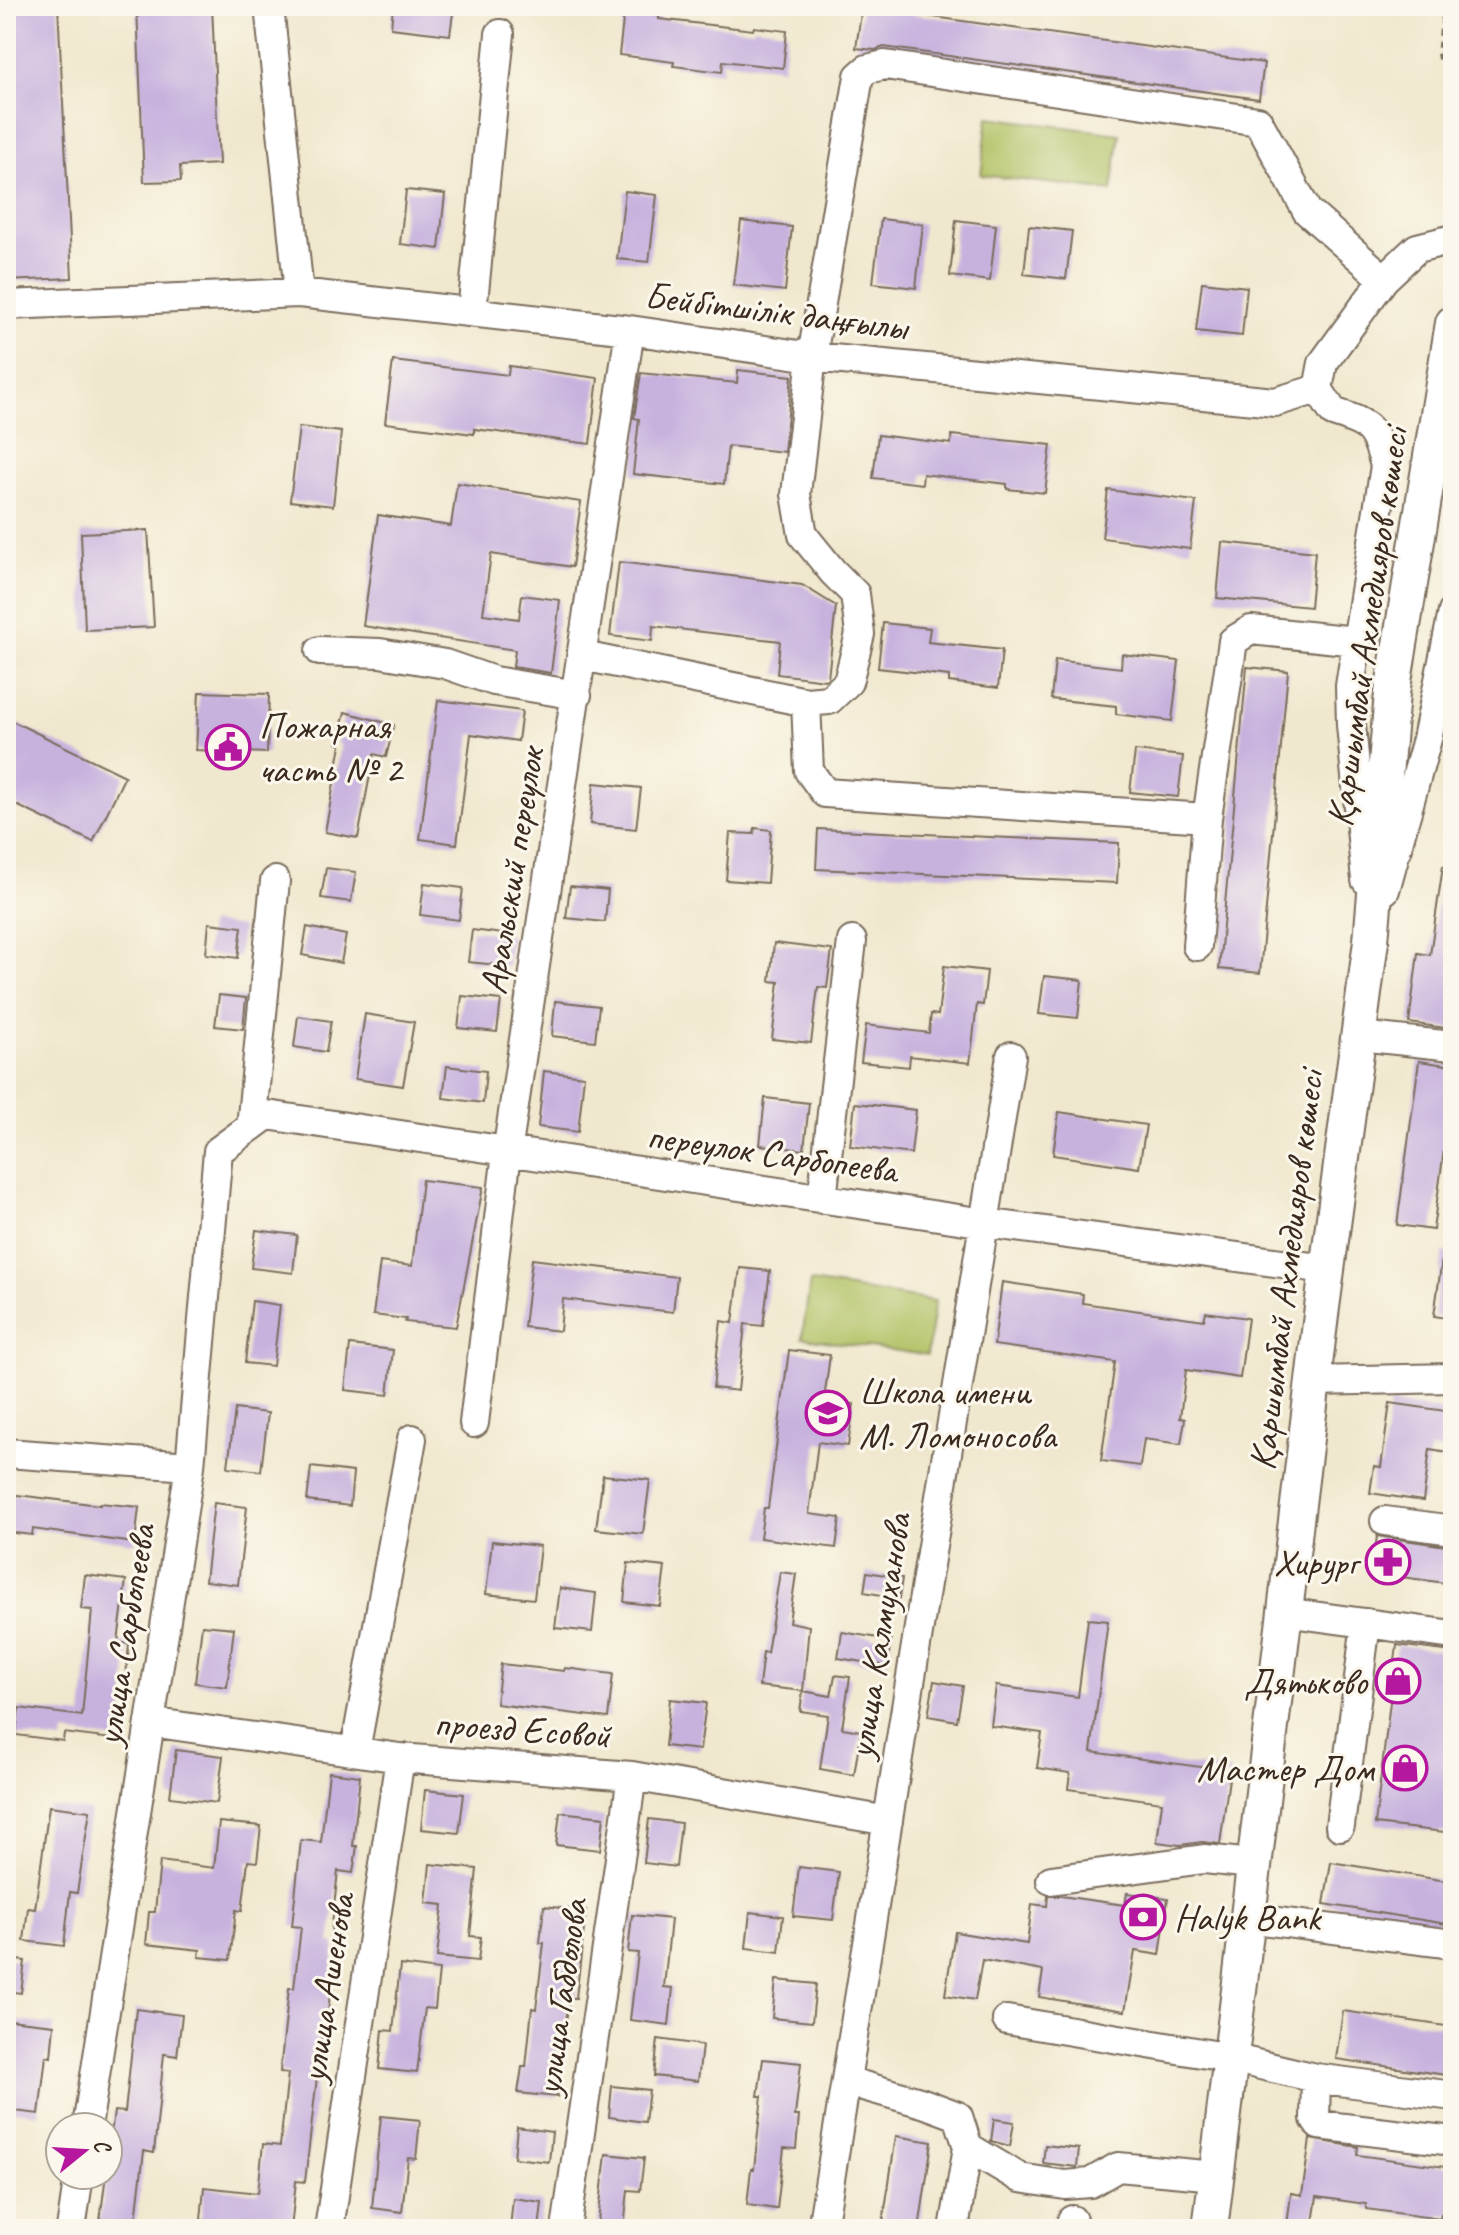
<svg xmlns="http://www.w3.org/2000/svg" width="1459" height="2235" viewBox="0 0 1459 2235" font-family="Caveat,sans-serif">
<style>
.green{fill:#b1c164;stroke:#767641;stroke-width:2}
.building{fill:#c7b2de}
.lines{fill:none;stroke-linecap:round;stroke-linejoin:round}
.minor-casing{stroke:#7a6c5c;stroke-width:32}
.major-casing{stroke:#7a6c5c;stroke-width:38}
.path{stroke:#7a6c5c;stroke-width:4;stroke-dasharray:6 6;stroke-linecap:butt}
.minor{stroke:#fff;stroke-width:28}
.major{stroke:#fff;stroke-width:34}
.labels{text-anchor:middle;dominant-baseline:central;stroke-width:6;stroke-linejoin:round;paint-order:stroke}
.street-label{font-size:38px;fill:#3b2a1e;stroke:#fbf7ec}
.poi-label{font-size:38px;fill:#3b2a1e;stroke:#fbf7ec;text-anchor:start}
</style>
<rect width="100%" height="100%" fill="#fbf7ec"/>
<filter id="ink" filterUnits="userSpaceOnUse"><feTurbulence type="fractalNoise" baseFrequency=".0125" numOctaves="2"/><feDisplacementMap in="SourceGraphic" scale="16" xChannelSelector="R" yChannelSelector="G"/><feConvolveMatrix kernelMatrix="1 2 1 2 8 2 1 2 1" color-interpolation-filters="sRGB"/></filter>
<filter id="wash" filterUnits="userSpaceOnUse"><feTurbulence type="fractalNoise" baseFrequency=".006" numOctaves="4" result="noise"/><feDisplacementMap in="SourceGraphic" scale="32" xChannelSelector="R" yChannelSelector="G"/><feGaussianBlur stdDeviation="1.8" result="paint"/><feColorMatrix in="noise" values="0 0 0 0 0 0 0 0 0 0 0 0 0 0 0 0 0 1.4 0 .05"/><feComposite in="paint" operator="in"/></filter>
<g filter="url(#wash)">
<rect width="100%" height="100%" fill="#f0e8ce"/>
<path class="green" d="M988 117 1120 134 1112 191 981 175Z
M810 1282 935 1301 927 1355 802 1338Z"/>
<g id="blocks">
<path class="building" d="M6 6H58L72 278 6 281Z
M137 6H212L219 164 180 166 181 181 144 182Z
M393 6H454L450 35 391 28Z
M862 7 1264 63 1259 99 884 47 875 50 856 48Z
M624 11 659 15V19L753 30 754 27 787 31 783 68 723 61 722 72 673 66 674 62 619 55Z
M406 190 445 194 439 249 400 244Z
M625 191 657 195 649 262 617 259Z
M881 219 923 224 916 288 873 283Z
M956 220 996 225 990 281 950 276Z
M741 221 792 227 785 291 733 285Z
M1029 226 1072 231 1066 279 1024 274Z
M1202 282 1247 287 1242 336 1196 331Z
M393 361 508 375 509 366 598 378 590 444 474 429V434L385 423Z
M738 370 792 376 784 452 728 446 724 484 633 474 639 419 634 418 641 373 737 383Z
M299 427 341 432 333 506 290 501Z
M878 435 951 444 952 435 1051 445 1045 493 1007 489V484L923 474 922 484 873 478Z
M457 483 581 502 572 567 491 554 483 614 519 619 522 595 560 600 551 673 513 667 515 650 363 626 378 515 451 526Z
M1108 490 1196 501 1190 549 1102 538Z
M148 530 154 627 85 630 81 533Z
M1222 542 1315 552 1310 607 1217 598Z
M619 562 802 585 836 606 828 678 825 680 777 674 780 641 653 626 652 641 610 636Z
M883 623 930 628 928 642 1002 650 998 688 949 682V676L878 668Z
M1122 654 1179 661 1172 721 1116 714V706L1051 699 1055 660 1121 668Z
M1247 667 1288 671 1260 973 1219 969Z
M199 692 269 694 267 753 196 750Z
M438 700 522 711 518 741 471 734 457 844 420 839Z
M345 712 394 725 386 757 374 754 358 838 325 832 341 745 337 743Z
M6 718 125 776 93 842 6 800Z
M1135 751 1183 756 1178 797 1130 792Z
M594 783 641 788 636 829 590 824Z
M755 828 771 830 767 883 726 880 730 833 754 834Z
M818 829 1119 843 1117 883 816 869Z
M1443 866H1453V1029L1409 1023 1418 953 1430 955Z
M326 868 356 872 351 902 321 898Z
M424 883 463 888 459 920 420 915Z
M570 886 608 890 605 922 566 918Z
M209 923 242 927 238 958 206 954Z
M307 927 346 935 341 963 302 955Z
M472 930 511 935 507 966 468 962Z
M774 943 832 950 827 988 818 987 811 1043 772 1039 779 982 770 981Z
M944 966 987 971 983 1005 977 1004 970 1063 910 1056 909 1067 861 1062 866 1025 929 1033 931 1014 938 1015Z
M1044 976 1082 980 1078 1018 1039 1014Z
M219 995 246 998 243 1029 215 1026Z
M462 996 501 1000 497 1032 458 1028Z
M555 1001 599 1006 595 1041 552 1036Z
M365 1014 414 1022 403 1086 355 1079Z
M298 1016 331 1021 326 1052 294 1047Z
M1419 1061 1453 1066V1084L1433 1230 1397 1225Z
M447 1066 486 1071 483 1103 443 1098Z
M544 1071 584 1076 578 1132 538 1127Z
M765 1098 809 1103 804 1150 760 1145Z
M855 1103 916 1110 911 1154 850 1146Z
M1059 1112 1146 1125 1139 1168 1053 1155Z
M422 1180 483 1187 456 1327 405 1322 406 1319 373 1315 380 1262 412 1266Z
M256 1230 297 1235 293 1273 251 1268Z
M1443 1252 1453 1253V1319L1434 1316Z
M532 1259 677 1277 673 1312 563 1299 560 1331 524 1327Z
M740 1268 770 1271 763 1326 745 1324 738 1391 713 1388 721 1321 733 1323Z
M1002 1282 1083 1294 1082 1303 1204 1320 1206 1312 1248 1318 1240 1378 1186 1370 1180 1418 1185 1419 1181 1444 1144 1439 1140 1466 1101 1461 1115 1362 994 1345Z
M252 1301 280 1305 273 1366 245 1363Z
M350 1345 393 1350 388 1395 345 1390Z
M789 1350 830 1355 824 1400 854 1404 848 1446 818 1442 809 1514 840 1518 836 1548 760 1538 764 1508H768Z
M1390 1403 1453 1412V1453L1430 1449 1423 1501 1370 1493 1374 1466 1381 1467Z
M235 1409 268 1413 261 1471 228 1467Z
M311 1467 353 1472 350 1506 307 1501Z
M603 1475 650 1480 643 1534 596 1529Z
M9 1494 100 1505V1503L139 1507 135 1543 33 1529 32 1535 6 1532Z
M214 1503 247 1507 238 1585 205 1581Z
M1377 1536 1453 1547V1584L1372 1573Z
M492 1541 540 1546 534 1599 486 1594Z
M628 1563 665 1567 660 1606 624 1602Z
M780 1572 796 1574 789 1622 809 1626 803 1691 759 1686 763 1652 767 1653Z
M867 1572 902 1578 899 1598 864 1592Z
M85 1575 126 1580 118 1642 129 1644 120 1740 64 1733 63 1741 16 1735 19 1708 82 1716 92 1610 81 1609Z
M560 1588 596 1593 592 1632 555 1628Z
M1088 1619 1108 1621 1091 1752 1230 1771 1220 1844 1202 1842 1180 1845 1157 1842 1162 1802 1068 1789 1070 1773 1037 1768 1042 1733 991 1726 996 1686 1078 1697Z
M202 1625 234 1628 227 1687 195 1683Z
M842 1632 891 1640 887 1666 838 1658Z
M1397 1645 1453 1652V1833L1375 1824Z
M501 1664 564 1671 565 1668 613 1674 608 1718 496 1704Z
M835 1675 850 1677 842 1728 861 1731 854 1775 820 1769 828 1715 800 1711 803 1691 831 1696Z
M934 1681 963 1686 957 1721 928 1716Z
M670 1699 706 1703 700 1750 665 1746Z
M176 1750 223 1756 217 1803 170 1797Z
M329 1772 360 1776 353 1846H357L353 1873 338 1871 330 1943 335 1944 330 1993 326 2033H322L305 2182 296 2181 291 2229H252V2226L201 2220 204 2187 258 2193 263 2144 280 2146 288 2073 280 2072 289 1988H294L301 1927 292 1926 301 1840 321 1842Z
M425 1790 464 1794 459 1833 421 1829Z
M49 1806 90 1811 77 1893 70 1892 64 1946 24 1941 28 1908 35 1909Z
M560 1812 604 1817 600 1850 556 1845Z
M649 1819 681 1823 676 1867 644 1863Z
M219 1822 261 1826 257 1862 248 1861 242 1911 236 1910 230 1960 199 1957 200 1950 146 1944 149 1912H155L160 1861 214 1868Z
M1331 1862 1453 1882V1925L1324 1904Z
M430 1864 477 1869 470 1936 481 1937 478 1961 437 1957 443 1905 426 1903Z
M799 1867 839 1872 833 1920 793 1916Z
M1127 1893 1168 1898 1160 1955 1135 1951 1125 2011 1039 1997 1043 1971 982 1960 975 2000 945 1995 955 1932 1027 1944 1032 1904 1047 1906 1048 1896H1061L1125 1905Z
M544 1906 586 1911 576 1998H569L557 2097 518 2093 522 2067H526L532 2008 536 2009 544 1943H540Z
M750 1912 783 1916 779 1952 746 1948Z
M632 1915 671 1919 664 1987 673 1988 669 2025 630 2020 638 1953 628 1952Z
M6 1959 25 1961 21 1993 6 1991Z
M400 1965 439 1970 435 2009 425 2008 417 2073 379 2069 383 2030 393 2031Z
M776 1980 816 1984 812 2022 772 2018Z
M136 2009 182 2015 177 2056 164 2054 154 2153 144 2151 135 2229H99L114 2111 125 2112Z
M1343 2011 1453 2027V2076L1336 2059Z
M9 2020 54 2025 51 2057 46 2056 39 2114 6 2110V2044Z
M658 2039 702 2045 698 2081 654 2076Z
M763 2059 801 2063 795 2116H799L796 2149 784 2148 777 2209 747 2205 751 2169H754L762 2096H758Z
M612 2086 649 2090 645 2122 609 2117Z
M381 2116 420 2120 416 2159 408 2158 402 2212 372 2208Z
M994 2119 1014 2122 1010 2146 991 2141Z
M517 2127 552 2132 549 2162 514 2158Z
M896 2136 932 2142 919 2229H882Z
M1310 2139 1358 2147 1357 2155 1453 2168V2215L1441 2214 1440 2219 1366 2209V2204L1317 2197 1312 2229 1287 2226 1291 2193 1302 2195Z
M1045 2145 1079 2149 1077 2167 1043 2163Z
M606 2154 644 2158 640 2191 628 2190 624 2229H597Z
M513 2198 542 2202 539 2229H510Z"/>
</g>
</g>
<g filter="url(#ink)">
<use href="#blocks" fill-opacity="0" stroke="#7a6c5c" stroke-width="2"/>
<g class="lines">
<g class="minor-casing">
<path id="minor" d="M269 6 299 293 630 330 812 357 1275 402 1318 389
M6 305 299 293
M472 312 500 34
M1318 389 1333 412C1371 424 1375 428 1385 466L1350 686 1351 725 1366 880
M1318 389 1323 363 1384 279 1417 248 1453 239
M320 651 380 653 445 664 494 681 577 695
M583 656 806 702 809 771 825 793 1207 818
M806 702 829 700 848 682 860 634 855 594 833 572 803 535 796 494 812 357 859 76 867 69 885 65 1258 121 1307 211 1384 279
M1385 890 1427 739 1453 612
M1197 946 1207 818 1233 641 1251 630 1356 641
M1359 1036 1453 1046
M251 1127 275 881
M822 1199 852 941
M1313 1381 1453 1378
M474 1423 507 1153 630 330
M6 1453 190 1466
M1385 1521 1453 1530
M1284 1612 1453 1635
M150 1722 400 1758 632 1776 888 1821
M355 1751 412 1439
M1340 1826 1366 1623
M1051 1880 1204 1859 1253 1864
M1246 1918 1453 1944
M1007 2020 1231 2058 1316 2078 1453 2096
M1316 2078 1315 2119 1319 2125 1453 2141
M846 2081 923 2103 958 2116 968 2147 1020 2178 1065 2185 1090 2183 1118 2167 1216 2176
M87 2127 190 1466 218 1151 267 1115 985 1223 1327 1269
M71 2229 79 2175
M329 2229 400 1758
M566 2229 632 1776
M822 2229 1011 1056
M954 2229 968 2147
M1071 2229 1072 2220"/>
</g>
<g class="major-casing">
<path id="major" d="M1210 2229 1321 1315 1371 941 1392 693 1453 323"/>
</g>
<path class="path" d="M1444 6 1438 53 1439 60 1443 63 1451 58 1453 46"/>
<use href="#minor" class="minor"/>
<use href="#major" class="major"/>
</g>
</g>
<defs>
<g id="civic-ring" transform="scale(2.3)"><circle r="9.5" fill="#fbf7ec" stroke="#b5179e" stroke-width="1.5"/><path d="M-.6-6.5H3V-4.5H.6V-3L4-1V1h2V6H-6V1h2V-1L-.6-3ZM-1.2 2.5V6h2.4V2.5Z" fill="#b5179e"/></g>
<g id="school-ring" transform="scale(2.3)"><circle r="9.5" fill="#fbf7ec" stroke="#b5179e" stroke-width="1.5"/><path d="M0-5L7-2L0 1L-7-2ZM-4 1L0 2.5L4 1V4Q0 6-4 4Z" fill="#b5179e"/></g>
<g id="pharmacy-ring" transform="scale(2.3)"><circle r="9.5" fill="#fbf7ec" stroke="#b5179e" stroke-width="1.5"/><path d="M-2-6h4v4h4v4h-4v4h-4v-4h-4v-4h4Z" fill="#b5179e"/></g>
<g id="shop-ring" transform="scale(2.3)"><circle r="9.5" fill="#fbf7ec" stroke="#b5179e" stroke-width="1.5"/><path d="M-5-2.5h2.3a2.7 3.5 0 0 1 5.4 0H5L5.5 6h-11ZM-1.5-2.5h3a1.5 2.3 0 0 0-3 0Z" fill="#b5179e"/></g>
<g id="bank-ring" transform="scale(2.3)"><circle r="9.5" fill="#fbf7ec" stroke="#b5179e" stroke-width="1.5"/><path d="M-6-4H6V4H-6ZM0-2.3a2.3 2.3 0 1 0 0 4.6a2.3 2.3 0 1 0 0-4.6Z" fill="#b5179e"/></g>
</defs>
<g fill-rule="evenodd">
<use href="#civic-ring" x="228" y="747"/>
<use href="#school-ring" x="828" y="1413"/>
<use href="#pharmacy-ring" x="1388" y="1562"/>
<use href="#shop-ring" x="1398" y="1681"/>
<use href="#shop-ring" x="1405" y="1768"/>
<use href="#bank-ring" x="1143" y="1917"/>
</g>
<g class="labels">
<g class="street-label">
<text transform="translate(776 311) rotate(7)">Бейбітшілік даңғылы</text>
<text transform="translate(1367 627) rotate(-82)">Қаршымбай Ахмедияров көшесі</text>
<text transform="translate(512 871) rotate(-81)">Аральский переулок</text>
<text transform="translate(772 1153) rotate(8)">переулок Сарбопеева</text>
<text transform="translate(1286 1270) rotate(-83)">Қаршымбай Ахмедияров көшесі</text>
<text transform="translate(125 1635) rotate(-81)">улица Сарбопеева</text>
<text transform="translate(879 1636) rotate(-81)">улица Калмуханова</text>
<text transform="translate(522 1729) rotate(4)">проезд Есовой</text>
<text transform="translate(327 1988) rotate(-81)">улица Ашенова</text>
<text transform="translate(561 1997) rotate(-82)">улица Габдолова</text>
</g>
<g class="poi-label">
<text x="259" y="725">Пожарная<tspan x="259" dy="44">часть № 2</tspan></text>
<text x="859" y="1391">Школа имени<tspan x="859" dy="44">М. Ломоносова</tspan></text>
<text x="1357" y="1562" text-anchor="end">Хирург</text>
<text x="1367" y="1681" text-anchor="end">Дятьково</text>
<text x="1374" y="1768" text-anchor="end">Мастер Дом</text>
<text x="1174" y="1917">Halyk Bank</text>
</g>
</g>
<rect width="1459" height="2235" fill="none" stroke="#fbf7ec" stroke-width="32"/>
<g transform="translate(84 2151) rotate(72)"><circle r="38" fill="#fbf7ec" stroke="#aea59a" stroke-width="2"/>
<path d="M0-6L14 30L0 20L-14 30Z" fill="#b5179e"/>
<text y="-12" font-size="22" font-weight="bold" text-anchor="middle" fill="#3b2a1e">С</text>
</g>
</svg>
